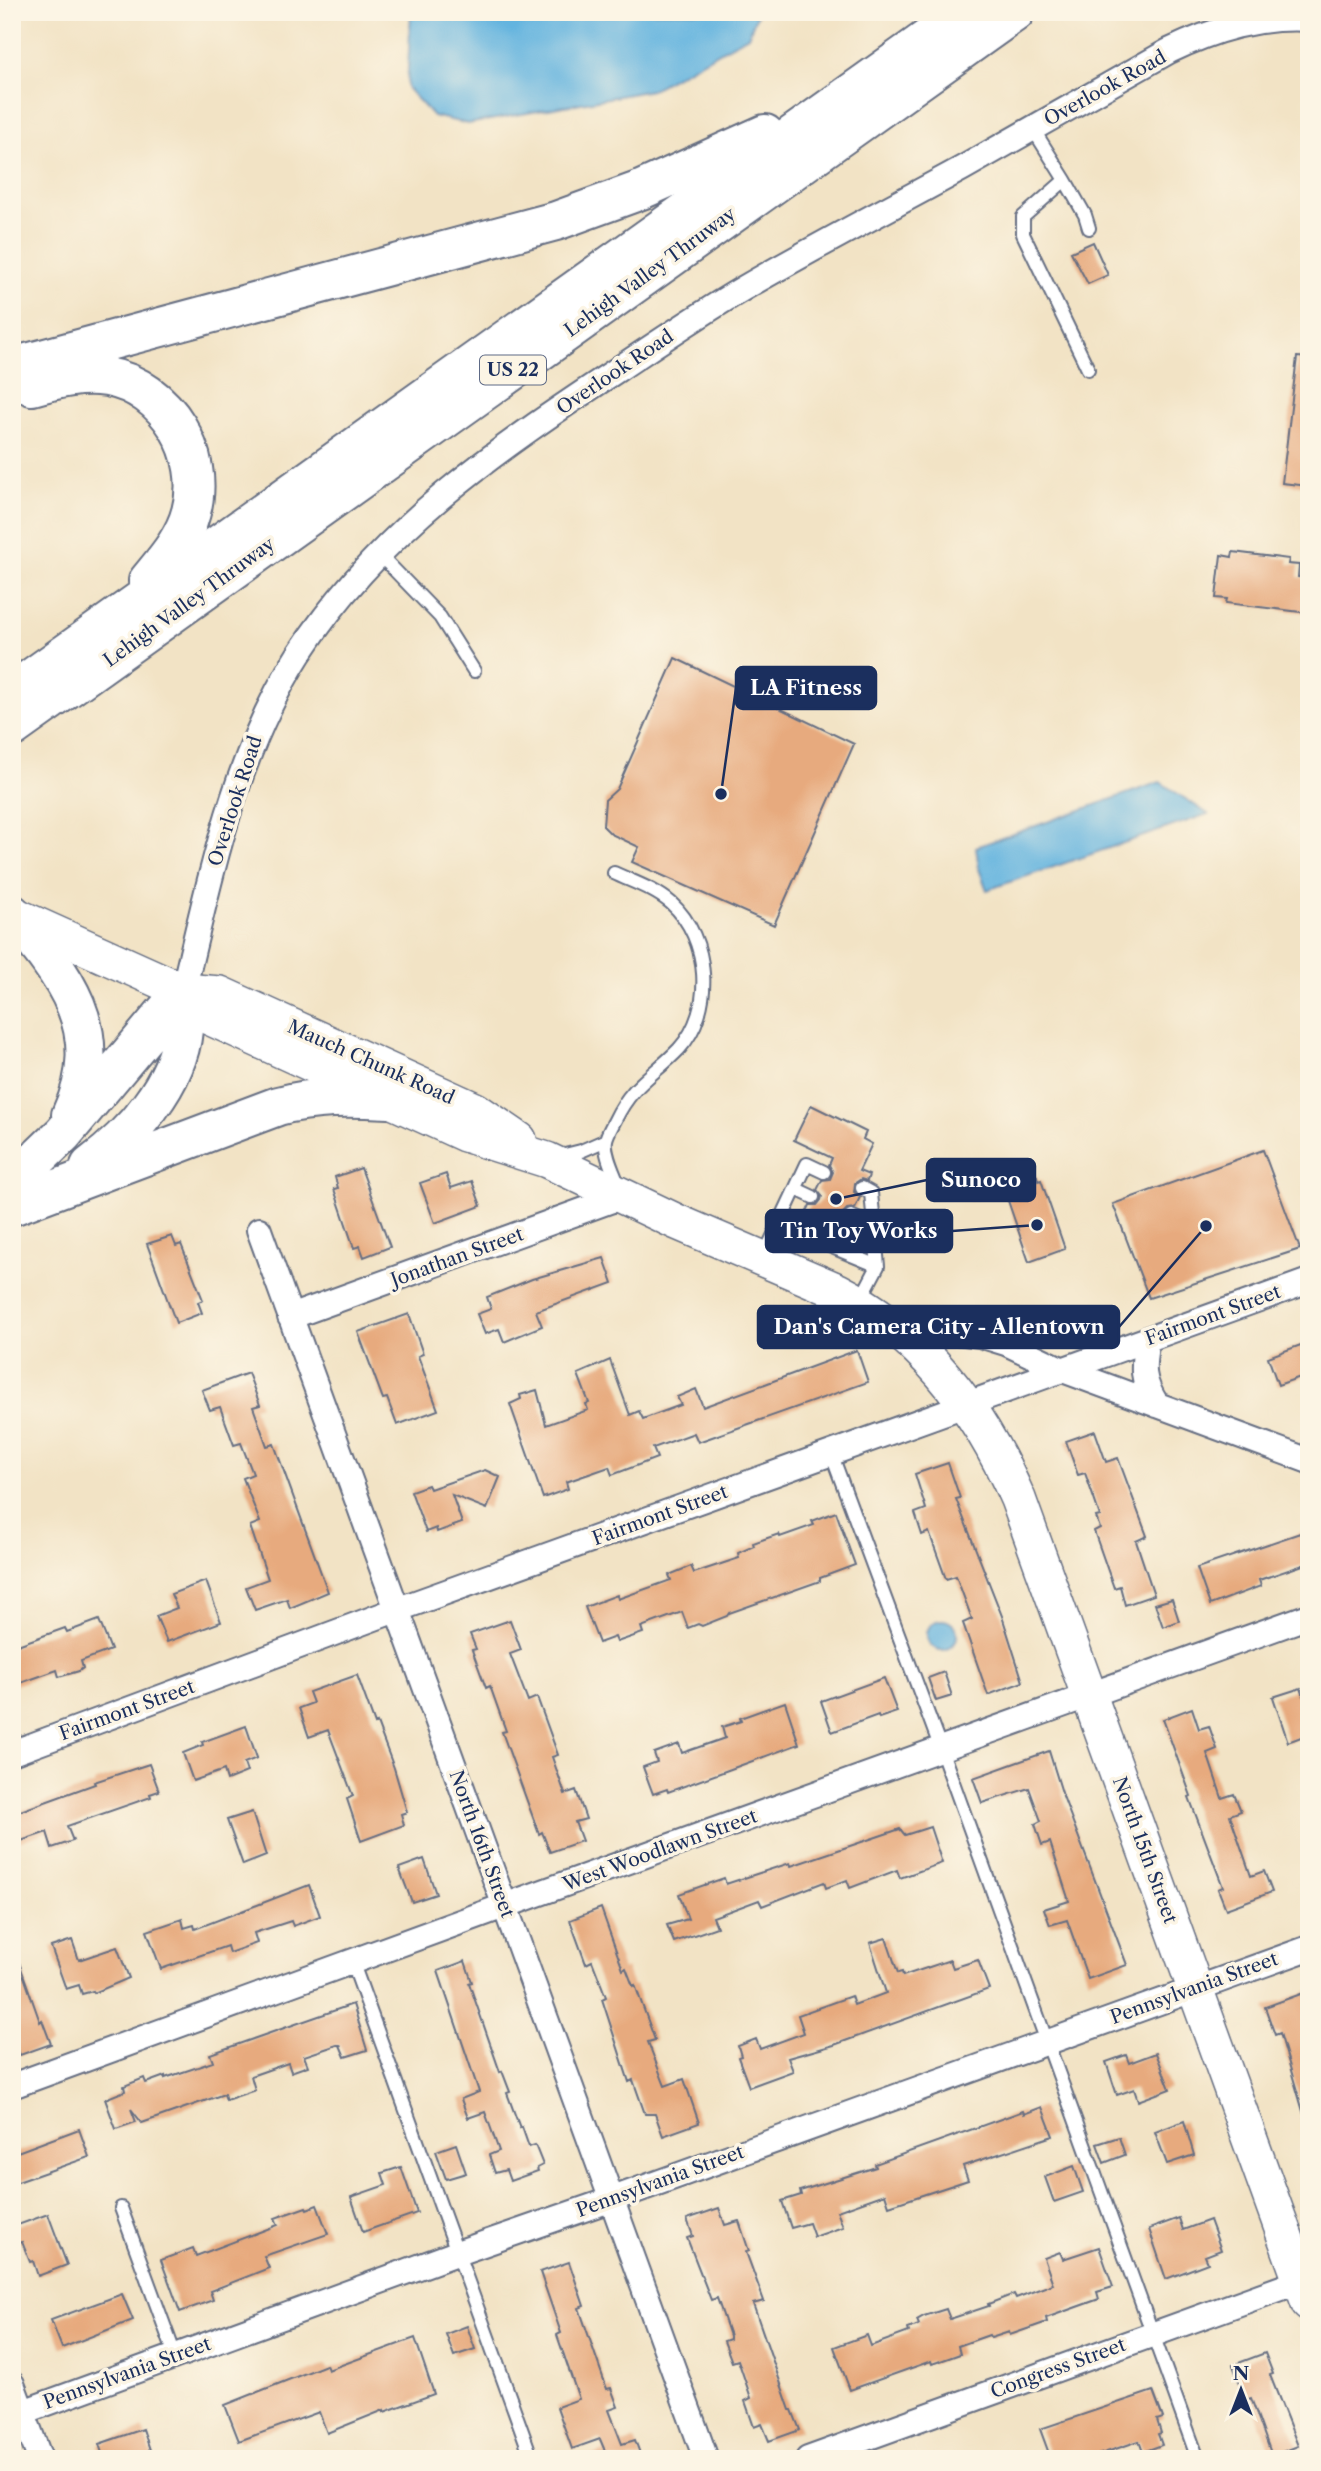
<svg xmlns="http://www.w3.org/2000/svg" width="1321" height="2471" viewBox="0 0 1321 2471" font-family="'Libre Caslon Text',serif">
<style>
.water{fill:#64b4df;stroke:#40729e;stroke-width:2}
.building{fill:#e7aa7e}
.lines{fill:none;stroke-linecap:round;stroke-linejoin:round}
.service-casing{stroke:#666e82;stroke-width:16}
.minor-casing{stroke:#666e82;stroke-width:28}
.secondary-casing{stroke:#666e82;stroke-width:38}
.motorway-casing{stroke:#666e82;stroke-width:42}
.service{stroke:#fff;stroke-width:12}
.minor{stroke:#fff;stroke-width:24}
.secondary{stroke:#fff;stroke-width:35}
.motorway{stroke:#fff;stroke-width:38}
.labels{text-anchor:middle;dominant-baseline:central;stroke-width:7;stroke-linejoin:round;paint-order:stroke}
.shield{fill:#fcf5e5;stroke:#5e6a86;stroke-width:2}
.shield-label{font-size:18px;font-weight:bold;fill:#1b2f5e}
.street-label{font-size:19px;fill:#1b2f5e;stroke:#fcf5e5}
.leader{fill:none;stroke:#1b2f5e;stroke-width:2.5}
.callout-dot{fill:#1b2f5e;stroke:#fcf5e5;stroke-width:2.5}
.callout{fill:#1b2f5e;stroke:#1b2f5e;stroke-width:2.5}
.callout-label{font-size:21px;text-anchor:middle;font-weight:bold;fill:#fff}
</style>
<rect width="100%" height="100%" fill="#fcf5e5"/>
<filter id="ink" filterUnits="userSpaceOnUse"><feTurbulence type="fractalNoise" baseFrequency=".0143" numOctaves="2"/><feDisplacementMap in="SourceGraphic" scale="14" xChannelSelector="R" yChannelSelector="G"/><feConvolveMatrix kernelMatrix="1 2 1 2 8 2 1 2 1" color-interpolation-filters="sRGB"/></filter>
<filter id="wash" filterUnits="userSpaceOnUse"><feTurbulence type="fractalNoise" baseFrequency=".00686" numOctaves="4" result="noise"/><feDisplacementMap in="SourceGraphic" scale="28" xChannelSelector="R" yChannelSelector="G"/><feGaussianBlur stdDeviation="1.57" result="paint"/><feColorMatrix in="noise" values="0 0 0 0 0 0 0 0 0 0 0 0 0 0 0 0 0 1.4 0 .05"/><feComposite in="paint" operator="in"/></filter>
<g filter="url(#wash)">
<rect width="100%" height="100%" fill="#f2e3c5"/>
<path class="water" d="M411 12H758L748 36 651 90 468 124 433 116 407 88Z
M1160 782 1208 814 987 890 979 869 976 847Z
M927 1635a15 15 0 1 1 30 0a15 15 0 1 1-30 0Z"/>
<g id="blocks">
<path class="building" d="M1093 242 1108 275 1088 284 1071 252Z
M1297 357 1309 358V486L1282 483Z
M1233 552 1289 559 1288 564 1299 565 1298 577 1309 578V613L1226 603 1227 599 1216 598 1221 555 1232 557Z
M675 658 854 744 774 925 632 862 639 847 611 834 603 826 605 800 617 789Z
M811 1105 866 1132 863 1139 872 1144 859 1171 869 1175 867 1181 861 1179 855 1183 854 1192 860 1197 855 1208 847 1209 843 1213 844 1220 848 1224 841 1240 802 1222 810 1205H817L821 1200 822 1196 817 1190 822 1180 830 1179 833 1172 829 1165 832 1158 794 1140Z
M1263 1150 1300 1249 1149 1298 1113 1204Z
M999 1159 1002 1169 1026 1161 1032 1178 1037 1176 1038 1181 1041 1180 1065 1249 1029 1262 1004 1189 970 1201 960 1173Z
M361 1168 390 1247 364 1257 360 1246 354 1248 334 1189 338 1188 335 1177Z
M446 1174 451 1188 472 1181 481 1206 435 1223 420 1183Z
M172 1236 176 1246 181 1244 203 1300 198 1302 202 1313 176 1323 147 1244Z
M604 1258 613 1283 536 1311 542 1326 504 1342 499 1329 485 1334 477 1314 491 1309 487 1297 532 1279Z
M409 1314 423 1354 418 1356 438 1410 397 1425 387 1398 383 1399 358 1332Z
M1309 1342V1374L1278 1385 1268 1357Z
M857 1350 868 1382 698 1442 694 1433 653 1448 657 1458 612 1475 609 1467 566 1482 568 1489 543 1498 510 1404 521 1399 520 1395 537 1390 546 1425 588 1410 586 1404 589 1403 578 1374 610 1360 630 1415 639 1411 643 1419 681 1405 677 1397 696 1389 703 1407Z
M248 1373 260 1405 253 1407 267 1446 274 1444 328 1592 290 1608 287 1599 255 1610 246 1587 268 1579 250 1526 260 1522 243 1478 253 1474 241 1443 234 1445 220 1407 210 1410 202 1390Z
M1095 1431 1106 1462 1118 1458 1147 1536 1136 1541 1154 1595 1125 1605 1120 1586 1114 1588 1094 1531 1100 1528 1096 1517 1100 1516 1085 1473 1078 1475 1066 1441Z
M948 1463 960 1498 956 1499 1002 1616 1023 1682 988 1695 963 1623 972 1619 956 1576 946 1579 929 1532 922 1535 915 1513 926 1509 915 1474Z
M485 1470 500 1477 487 1509 452 1495 462 1523 437 1532 436 1528 426 1532 411 1491 428 1485 430 1489Z
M836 1512 855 1565 820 1578V1581L729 1613 727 1616 702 1626 698 1624 688 1628 682 1612 641 1627 643 1633 617 1642 615 1637 599 1643 585 1607 617 1595 618 1599 671 1580 669 1575 691 1566 694 1573 739 1558 738 1553 754 1546 753 1543 779 1534 780 1537 814 1525 812 1521Z
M1309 1530V1563L1259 1580 1261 1586 1210 1605 1197 1568Z
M206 1581 221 1622 167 1642 156 1616 177 1608 171 1594Z
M1172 1599 1179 1621 1163 1627 1155 1604Z
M99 1620 111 1650 81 1661 83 1668 79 1671 59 1677 57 1670 12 1686V1647L65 1628 67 1632Z
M510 1620 521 1650 510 1654 528 1701 537 1697 558 1755 552 1757 565 1794 576 1790 586 1819 575 1822 582 1841 550 1852 542 1832 539 1834 502 1732 506 1731 490 1686 486 1688 472 1650 476 1649 470 1634Z
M944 1672 952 1696 936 1701 928 1678Z
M357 1675 375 1724 377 1723 394 1768 407 1812 401 1814 404 1825 361 1841 347 1799 353 1796 328 1730 309 1737 299 1708 313 1703 309 1692Z
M884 1678 897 1712 879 1718 878 1715 832 1732 821 1701Z
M1301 1688 1309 1711V1734L1288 1742 1273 1697Z
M785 1702 799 1744 668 1792 667 1789 653 1794 643 1767 657 1762 654 1753 679 1744 682 1753 725 1738 722 1727 741 1721 740 1718Z
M1192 1708 1199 1729 1209 1726 1217 1749 1207 1753 1222 1798 1234 1794 1241 1811 1230 1815 1251 1876 1264 1871 1272 1892 1226 1909 1218 1889 1223 1887 1189 1797 1191 1796 1163 1719Z
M246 1726 257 1758 244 1763 247 1772 227 1780 224 1770 193 1781 183 1753 203 1745 202 1742Z
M1049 1751 1063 1796 1127 1965 1088 1979 1067 1920 1050 1925 1044 1909 1069 1901 1050 1842 1042 1845 1035 1824 1041 1821 1029 1788 982 1803 973 1778Z
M149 1764 159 1791 150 1794 151 1797 67 1826 73 1841 52 1848 47 1832 12 1844V1814L95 1784 94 1782Z
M252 1812 266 1856 243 1865 227 1820Z
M930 1827 942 1863 900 1878 897 1870 850 1888 847 1880 826 1888 824 1882 762 1906 759 1900 713 1917 717 1927 674 1942 667 1925 688 1919 679 1894 724 1878 726 1884 790 1863 791 1866 900 1829 905 1835Z
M424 1859 436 1894 412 1902 399 1868Z
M309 1885 320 1916 293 1926 291 1921 254 1933 257 1943 229 1953 227 1946 161 1969 147 1931 182 1919 184 1928 194 1925 195 1929Z
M601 1908 623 1970 626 1968 633 1986 635 1985 655 2040 648 2042 665 2086 684 2079 699 2123 663 2136 655 2114H645L633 2080 629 2082 602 1999 606 1997 592 1961 586 1964 570 1920Z
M886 1938 898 1973 902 1972 903 1976 950 1960 953 1968 978 1960 989 1989 834 2045 788 2058 793 2071 749 2087 738 2057 741 2056 738 2046 756 2039 760 2049 804 2033 798 2015 851 1996 854 2005 886 1993 870 1943Z
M72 1940 79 1960 117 1947 129 1978 94 1993 93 1991 82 1994 79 1985 66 1989 51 1947Z
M15 1951 40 2022 42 2020 51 2044 20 2055 12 2035V1952Z
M465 1961 472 1982 469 1983 500 2072 502 2071 510 2092 507 2093 520 2128 522 2127 529 2147 535 2145 543 2165 537 2168 538 2171 510 2181 506 2170 495 2173 489 2155 499 2151 485 2112 468 2118 461 2099 479 2092 438 1971Z
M1309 1991V2118H1305L1280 2033 1275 2035 1265 2007Z
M353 2004 367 2050 345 2057 340 2045H337L304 2056 308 2066 291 2072 288 2063 251 2076 255 2090 226 2100 224 2094 142 2123 131 2109 136 2122 116 2129 105 2099 125 2091 124 2086 144 2078 146 2083 165 2076V2078L213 2062 210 2054Z
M1156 2053 1170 2089 1138 2101 1134 2089 1117 2095 1106 2062 1126 2055 1129 2063Z
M1042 2107 1053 2136 963 2166 968 2180 889 2206 885 2194 837 2211 843 2227 814 2237 809 2223 791 2228 782 2201 801 2195 800 2191 876 2167 875 2164 1023 2111 1024 2114Z
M1184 2121 1194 2155 1167 2164 1155 2132Z
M79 2129 89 2157 12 2184V2154Z
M1119 2137 1125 2155 1104 2163 1097 2144Z
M456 2144 466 2173 446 2179 436 2151Z
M1074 2166 1083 2192 1054 2202 1045 2177Z
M401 2167 417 2213 363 2232 351 2197 386 2185 382 2173Z
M317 2205 328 2234 264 2256 269 2268 210 2291 213 2300 180 2312 161 2260 193 2248 196 2256 278 2225 275 2218 306 2207 307 2209Z
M719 2208 725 2225 739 2221 749 2251 746 2252 764 2301 753 2304 790 2410H792L800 2430 769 2441 762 2424 754 2427 745 2401 751 2398 738 2360 732 2362 724 2341 730 2339V2336L717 2298 711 2300 687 2238 693 2236 687 2219Z
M48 2214 67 2265 38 2276 33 2261 30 2262 22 2242 17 2243 12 2227Z
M1179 2218 1183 2230 1210 2220 1221 2250 1205 2256 1208 2263 1166 2279 1149 2229Z
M1099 2247 1113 2287 1097 2292 1099 2299 1046 2318 1047 2322 1010 2335 1009 2332 991 2338 989 2335 958 2346 960 2354 932 2364 931 2361 850 2390 834 2347 867 2335 871 2346 909 2332 908 2329 919 2325 917 2320 924 2316 946 2309 950 2319 989 2306 988 2304 1014 2294 1016 2298 1053 2284 1044 2258 1060 2252 1063 2259Z
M569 2262 584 2306 579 2308 607 2389 611 2388 618 2407 609 2410 622 2444 635 2440 642 2459H589L588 2457 605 2451 600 2439 572 2449 557 2407 579 2399 557 2335 561 2333 540 2272Z
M122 2294 133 2320 62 2348 51 2320Z
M467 2326 475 2349 454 2356 446 2334Z
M415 2338 434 2394 384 2412V2410L327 2433 319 2412 239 2441 225 2405 326 2365 328 2370Z
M1265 2353 1273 2374 1270 2375 1298 2446 1272 2456 1251 2398 1246 2400 1233 2365Z
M1153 2391 1163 2418 1157 2420 1161 2433 1158 2434 1162 2445 1143 2452 1139 2441 1086 2459H1051L1040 2429Z
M143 2429 153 2459H104L99 2444Z"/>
</g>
</g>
<g filter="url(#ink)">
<use href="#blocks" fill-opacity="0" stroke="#666e82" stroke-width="2"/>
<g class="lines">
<g class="service-casing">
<path id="service" d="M1033 129 1065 180 1023 217V234L1088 369
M1065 180 1085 215 1089 228
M379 554 440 617 474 671
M614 873C633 882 655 889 671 903 710 938 715 1010 679 1049 652 1077 633 1083 615 1120 612 1126 607 1134 606 1140 604 1154 614 1173 619 1186
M557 1157 581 1151 606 1140
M796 1189 813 1197
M851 1216 873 1226
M779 1225 878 1266
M763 1258 807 1164 824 1172
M859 1302 878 1266 871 1193 862 1188
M831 1453 941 1749 1198 2459
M352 1961 532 2459
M121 2208 175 2355"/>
</g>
<g class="minor-casing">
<path id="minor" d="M183 991C211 876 234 756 299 654 379 530 496 450 617 370 659 342 700 314 744 288 816 246 890 208 963 168 1032 129 1101 90 1169 51 1215 29 1258 16 1309 19
M259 1230 706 2459
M290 1317 623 1196
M889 1323 980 1335 1006 1343 1063 1370 1309 1461
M1147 1339C1142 1368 1141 1380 1157 1405
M12 1753 396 1610 1309 1281
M12 2086 504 1906 1309 1616
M12 2384 40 2459
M12 2416 457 2253 610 2200 1309 1948
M808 2459 1309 2278"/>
</g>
<g class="secondary-casing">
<path id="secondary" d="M12 914 183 991 209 1017 465 1134 547 1160 677 1222 838 1291C924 1335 980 1411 1018 1499L1309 2303
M183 991 220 994 475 1110 519 1140"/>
</g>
<g class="motorway-casing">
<path id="motorway" d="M12 367 556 221 641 190 765 134
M32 386C56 379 81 373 107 377 167 387 207 455 191 512 184 539 165 560 148 581
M12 692 965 12
M12 728 1015 12
M12 914C64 975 110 1030 71 1115
M90 1166C131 1136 178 1083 183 1030 184 1017 183 1004 183 991
M12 1174 38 1158 63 1134 183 991
M12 1206 278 1106C315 1096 351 1097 389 1099"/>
</g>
<use href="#service" class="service"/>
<use href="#minor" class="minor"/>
<use href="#secondary" class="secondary"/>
<use href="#motorway" class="motorway"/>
</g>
</g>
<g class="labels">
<rect class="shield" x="480" y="355.5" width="66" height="29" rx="5"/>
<g class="shield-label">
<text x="513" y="370">US 22</text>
</g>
<g class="street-label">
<text transform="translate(1105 88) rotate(-29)">Overlook Road</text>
<text transform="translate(650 272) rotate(-36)">Lehigh Valley Thruway</text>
<text transform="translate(615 372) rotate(-34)">Overlook Road</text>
<text transform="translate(189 602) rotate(-36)">Lehigh Valley Thruway</text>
<text transform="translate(235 801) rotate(-72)">Overlook Road</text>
<text transform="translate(371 1062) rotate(24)">Mauch Chunk Road</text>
<text transform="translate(457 1257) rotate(-20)">Jonathan Street</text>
<text transform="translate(1213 1315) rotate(-20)">Fairmont Street</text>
<text transform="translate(660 1515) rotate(-20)">Fairmont Street</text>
<text transform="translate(127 1710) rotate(-20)">Fairmont Street</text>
<text transform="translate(482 1844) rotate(70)">North 16th Street</text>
<text transform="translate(660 1850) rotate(-20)">West Woodlawn Street</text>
<text transform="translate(1145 1850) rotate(70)">North 15th Street</text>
<text transform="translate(1194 1988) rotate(-20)">Pennsylvania Street</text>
<text transform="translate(660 2181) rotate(-20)">Pennsylvania Street</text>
<text transform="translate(1058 2368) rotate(-20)">Congress Street</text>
<text transform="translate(127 2373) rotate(-20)">Pennsylvania Street</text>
</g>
</g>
<path class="leader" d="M721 794L736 688M836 1199L927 1180M1037 1225L952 1231M1206 1226L1119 1327"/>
<g class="callout-dot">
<circle cx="721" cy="794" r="7"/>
<circle cx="836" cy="1199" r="7"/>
<circle cx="1037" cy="1225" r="7"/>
<circle cx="1206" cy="1226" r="7"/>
</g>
<g class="callout">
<rect x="736" y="667" width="140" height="42" rx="7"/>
<rect x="927" y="1159" width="108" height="42" rx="7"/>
<rect x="766" y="1210" width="186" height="42" rx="7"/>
<rect x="758" y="1306" width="361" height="42" rx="7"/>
</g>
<g class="callout-label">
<text x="806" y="695">LA Fitness</text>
<text x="981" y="1187">Sunoco</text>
<text x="859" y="1238">Tin Toy Works</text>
<text x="939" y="1334">Dan's Camera City - Allentown</text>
</g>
<rect width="1321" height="2471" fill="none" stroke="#fcf5e5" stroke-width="42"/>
<g transform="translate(1241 2390)" stroke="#fcf5e5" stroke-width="5" paint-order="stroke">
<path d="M0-5L12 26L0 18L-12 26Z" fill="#1b2f5e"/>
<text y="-10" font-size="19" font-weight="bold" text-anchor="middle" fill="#1b2f5e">N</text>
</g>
</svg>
